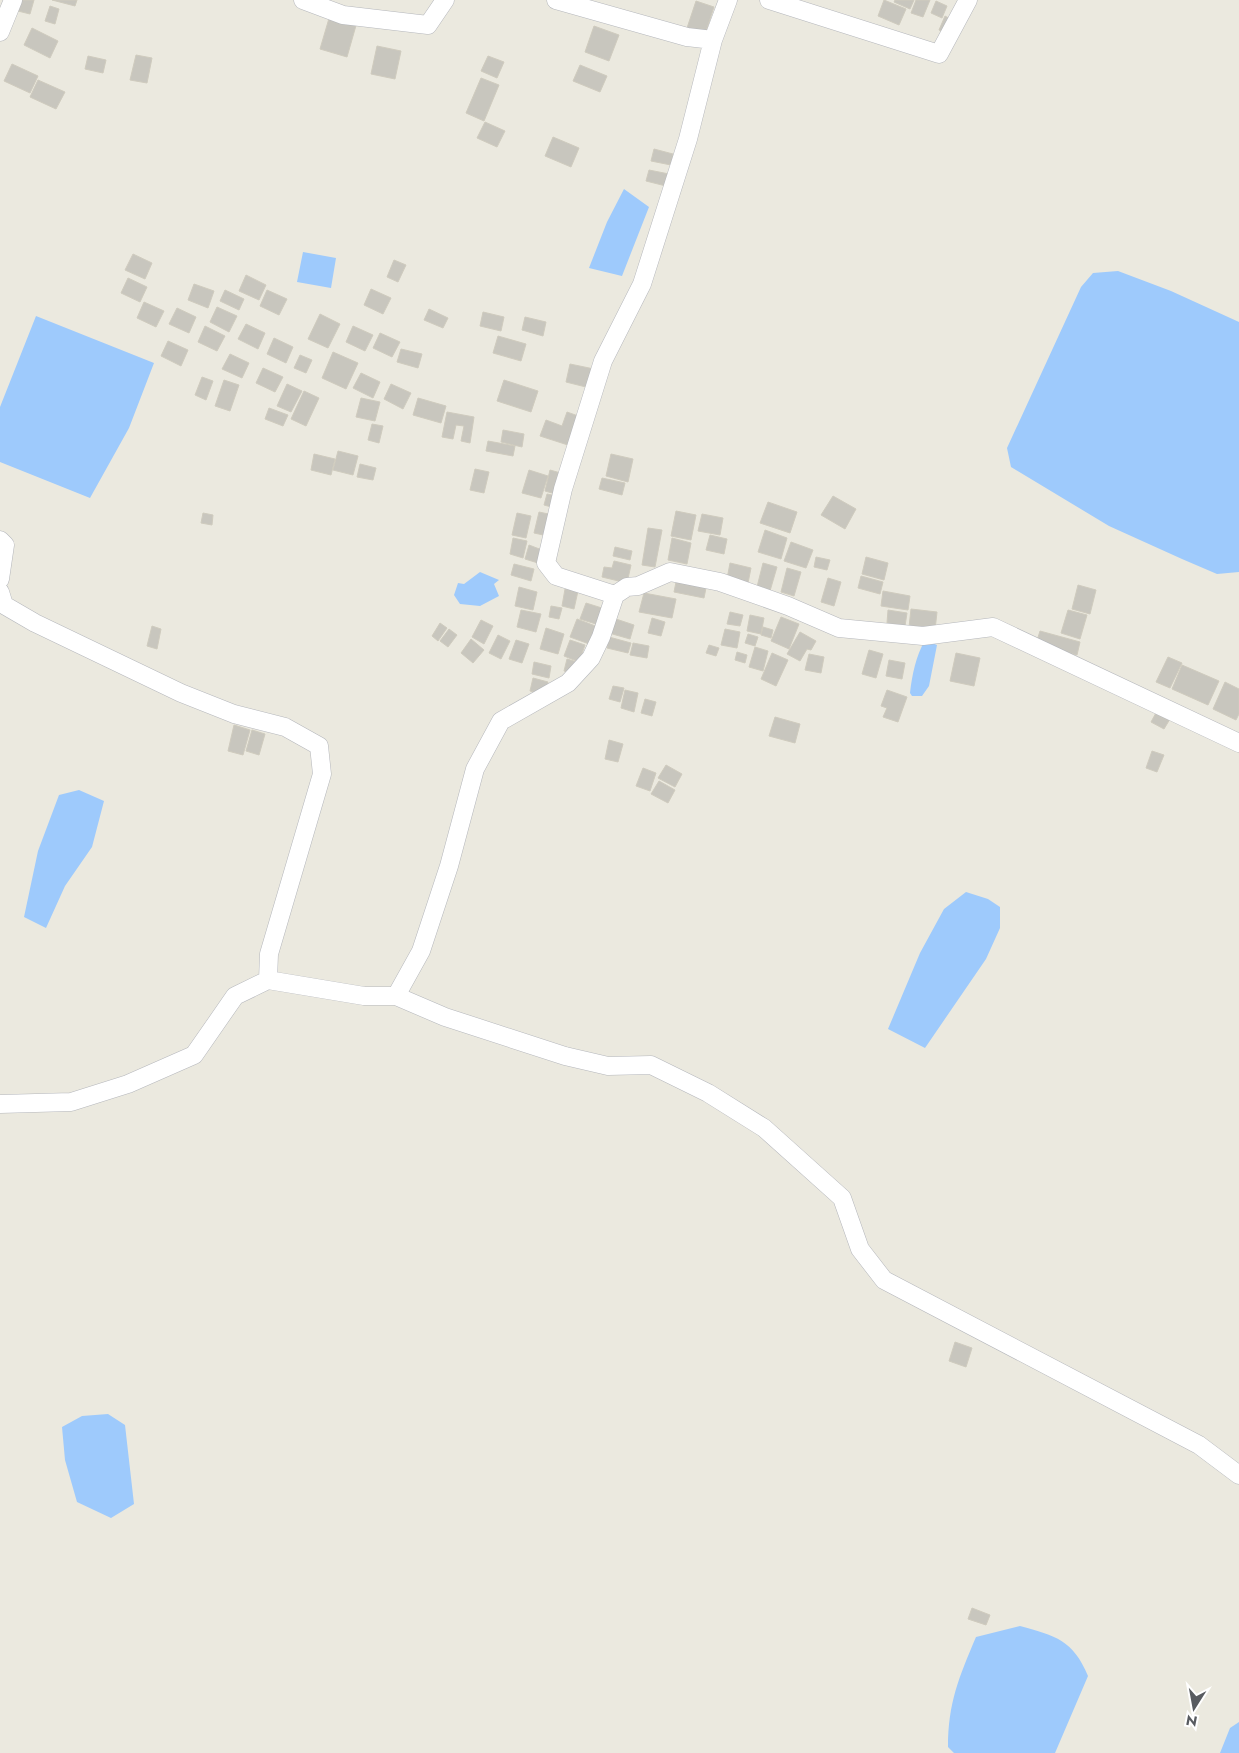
<svg xmlns="http://www.w3.org/2000/svg" width="1239" height="1753" viewBox="0 0 1239 1753" font-family="Jost,sans-serif">
<style>
.water{fill:#9ecafc}
.building{fill:#c8c6be;stroke:#cfcbbe}
.lines{fill:none;stroke-linecap:round;stroke-linejoin:round}
.minor-casing{stroke:#b5b7bc;stroke-width:19}
.minor{stroke:#fff;stroke-width:18}
</style>
<rect width="100%" height="100%" fill="#ebe9df"/>
<path class="water" d="M624 189 649 207 622 276 589 268 607 222Z
M303 252 336 258 331 288 297 282Z
M1118 271 1171 291 1239 322V572L1217 574 1182 559 1109 526 1011 467 1007 448 1081 287 1093 273Z
M36 316 154 363 129 428 90 498 0 462V407Z
M480 572 499 580 494 584 499 596 480 606 460 604 454 595 458 583 464 584Z
M925 640 937 645 929 686 922 696H912L910 693C912 675 916 656 925 640Z
M79 790 104 801 92 847 65 886 46 928 24 917 38 851 59 795Z
M966 892 988 899 1000 907V928L986 959 925 1048 888 1029 920 953 944 909Z
M108 1414 125 1425 134 1504 111 1518 77 1502 65 1460 62 1427 82 1416Z
M1020 1626C1056 1636 1073 1640 1088 1676L1055 1753H954L948 1747C948 1703 959 1677 976 1637Z
M1239 1722V1753H1220L1230 1728Z"/>
<path class="building" d="M21 0H34L30 14 18 11Z
M52 0H77L75 6Z
M884 0 906 9 899 25 878 16Z
M895 0H914L910 9 894 2Z
M916 0H930L923 17 911 13Z
M696 1 714 7 705 34 687 28Z
M936 1 947 6 942 18 931 13Z
M50 6 59 9 55 24 45 21Z
M330 15 357 22 347 57 320 49Z
M945 16 952 20 946 33 939 30Z
M594 26 619 35 609 61 585 52Z
M32 28 58 41 50 58 24 45Z
M377 46 401 51 395 79 371 74Z
M136 55 152 58 147 83 130 80Z
M88 56 106 60 103 73 85 69Z
M488 56 504 62 497 78 481 71Z
M12 64 38 76 30 93 4 81Z
M580 65 607 76 600 92 573 81Z
M481 78 499 85 484 121 466 113Z
M38 80 65 92 56 109 30 97Z
M485 122 505 131 497 147 477 138Z
M553 137 579 148 571 167 545 156Z
M654 149 673 154 671 165 651 161Z
M649 170 669 174 666 186 646 181Z
M133 254 152 263 145 279 125 270Z
M394 260 406 265 398 282 387 277Z
M246 275 266 285 259 300 239 291Z
M128 278 147 287 140 302 121 293Z
M194 284 214 291 208 308 188 300Z
M371 289 391 298 383 314 364 305Z
M225 290 244 299 239 310 220 301Z
M267 290 287 299 279 315 260 306Z
M144 302 164 311 156 327 137 318Z
M217 307 237 316 229 332 210 322Z
M177 308 196 317 189 333 169 324Z
M429 309 448 318 443 328 424 320Z
M483 312 504 317 501 331 480 326Z
M320 314 340 324 328 348 308 339Z
M525 317 546 322 543 336 522 330Z
M246 324 265 333 258 349 238 339Z
M205 326 225 336 217 351 198 342Z
M353 326 373 335 365 351 346 342Z
M380 333 400 342 392 357 373 348Z
M498 336 526 344 521 361 493 353Z
M274 338 293 347 286 363 267 354Z
M168 341 188 350 181 366 161 356Z
M401 349 422 354 418 368 397 362Z
M333 352 358 363 346 389 322 378Z
M230 354 249 363 242 378 222 369Z
M300 355 312 360 306 373 294 368Z
M570 364 594 369 590 388 566 382Z
M263 368 283 377 275 392 256 383Z
M361 373 380 382 373 398 353 388Z
M202 377 213 381 206 400 195 395Z
M224 380 239 385 230 411 215 406Z
M504 380 538 391 531 412 497 401Z
M287 384 302 391 291 412 277 406Z
M391 384 411 393 403 409 384 399Z
M304 391 319 398 306 426 291 419Z
M361 398 380 402 375 421 356 417Z
M418 398 446 406 441 423 413 415Z
M269 408 288 415 283 426 265 419Z
M447 412 474 417 470 443 461 441 464 426 456 425 453 439 442 437Z
M567 412 581 417 571 446 540 436 546 420 562 426Z
M372 424 383 426 379 443 368 440Z
M503 430 524 434 522 447 501 442Z
M488 441 515 446 513 456 486 451Z
M338 451 358 456 353 475 333 470Z
M314 454 335 459 331 475 311 470Z
M611 454 633 459 628 482 606 476Z
M360 464 376 468 373 480 357 477Z
M475 469 489 472 484 493 470 490Z
M529 470 548 476 541 498 522 493Z
M550 470 564 474 559 495 545 491Z
M602 478 625 483 622 495 599 489Z
M547 494 557 496 555 508 544 505Z
M833 496 856 509 845 529 821 515Z
M768 502 797 512 790 533 760 523Z
M676 511 696 515 691 540 671 536Z
M539 512 553 515 548 536 534 533Z
M203 513 213 515 212 525 201 523Z
M517 513 531 516 526 538 512 535Z
M702 514 723 518 720 535 698 531Z
M648 528 662 530 655 567 642 565Z
M765 530 787 538 781 559 758 552Z
M710 535 727 539 724 554 706 550Z
M513 538 527 541 523 558 510 554Z
M672 538 691 543 687 564 668 560Z
M791 542 813 550 806 568 784 561Z
M529 545 542 550 538 563 525 559Z
M615 547 632 551 630 560 613 556Z
M816 557 830 560 827 570 814 567Z
M866 557 888 563 884 580 862 574Z
M614 561 631 565 627 583 602 577 604 567 612 568Z
M730 563 751 568 748 583 727 579Z
M763 563 777 567 770 591 757 587Z
M514 564 534 569 531 581 511 575Z
M787 568 801 572 794 596 781 592Z
M861 576 883 582 880 594 858 588Z
M677 577 707 583 704 598 674 592Z
M828 578 841 582 834 606 821 602Z
M1078 585 1096 590 1090 614 1072 609Z
M519 587 537 592 533 610 515 606Z
M565 589 578 591 574 609 562 606Z
M883 591 910 596 908 610 881 606Z
M644 593 676 599 672 618 639 612Z
M586 603 605 609 599 625 580 619Z
M551 606 562 608 559 619 549 617Z
M911 609 937 612 935 630 909 627Z
M521 610 541 614 536 632 517 627Z
M888 610 907 613 905 626 887 623Z
M1068 610 1087 615 1080 639 1061 633Z
M730 612 743 615 740 626 727 624Z
M750 615 764 618 761 634 747 631Z
M781 617 799 624 789 649 771 641Z
M613 618 634 625 630 639 609 633Z
M652 618 665 622 661 636 648 633Z
M577 619 598 627 592 645 570 637Z
M481 620 493 626 484 644 472 637Z
M440 623 447 628 438 641 432 636Z
M152 626 161 629 157 649 147 646Z
M763 627 773 630 771 638 761 635Z
M546 628 564 634 558 654 540 649Z
M449 629 457 635 448 647 440 641Z
M725 629 740 632 737 648 721 645Z
M1040 631 1080 642 1077 655 1036 644Z
M800 632 816 641 811 650 807 649 800 661 787 654Z
M748 634 758 637 755 646 745 643Z
M498 635 510 641 501 659 489 653Z
M609 637 631 643 628 653 607 648Z
M471 639 484 650 473 663 461 653Z
M516 640 529 644 522 663 509 659Z
M570 640 585 645 579 662 564 656Z
M633 643 649 646 647 658 630 655Z
M709 645 719 648 716 656 706 653Z
M755 647 768 651 763 671 749 667Z
M869 650 883 654 876 678 862 674Z
M737 652 747 655 745 663 735 660Z
M772 653 788 660 776 686 761 679Z
M956 653 980 658 974 686 950 681Z
M809 654 824 657 821 673 805 670Z
M1168 657 1182 663 1170 688 1156 682Z
M567 659 584 664 581 676 564 671Z
M889 660 905 663 902 679 886 676Z
M534 662 551 666 549 678 532 674Z
M1182 665 1219 681 1208 705 1172 689Z
M533 678 548 682 545 695 530 691Z
M1225 682 1239 689V714L1236 720 1213 709Z
M613 686 624 688 620 702 609 699Z
M625 690 638 693 634 712 621 708Z
M887 690 907 697 898 722 883 717 887 708 881 706Z
M645 699 656 702 652 716 641 713Z
M1157 711 1170 719 1164 729 1151 722Z
M775 717 800 724 795 743 769 736Z
M234 725 250 730 243 755 228 751Z
M252 730 265 734 259 755 246 751Z
M609 740 623 744 618 762 605 759Z
M1152 751 1164 755 1157 772 1146 768Z
M666 765 682 774 675 787 658 778Z
M643 768 656 773 650 791 636 786Z
M659 781 675 790 668 803 651 794Z
M955 1342 972 1348 966 1367 949 1361Z
M972 1608 990 1615 986 1625 968 1619Z"/>
<g class="lines">
<g class="minor-casing">
<path id="minor" d="M303 0 343 15 428 25 445 0
M556 0 687 37 713 40
M728 0 713 40 688 139 642 284 603 361 563 489 546 563 556 576 615 595 627 587 638 586 670 572 720 582 788 606 839 628 923 636 993 627 1239 743
M769 0 939 54 968 0
M0 32 13 0
M0 540 5 545 0 579
M0 592 4 605 35 623 181 693 234 714 285 727 319 746 322 774 269 954 268 980
M396 996 421 951 449 866 475 769 501 721 568 683 591 658 601 637 615 595
M0 1104 71 1102 128 1084 194 1055 235 996 268 980 364 996H396L445 1017 565 1056 608 1066 651 1065 708 1093 764 1128 842 1198 860 1249 884 1280 1199 1445 1239 1475"/>
</g>
<use href="#minor" class="minor"/>
</g>
<g transform="translate(1194 1708) rotate(191)" stroke="#ffffff" stroke-width="4" paint-order="stroke">
<path d="M0-4L9 19L0 12L-9 19Z" fill="#585b60"/>
<text y="-8" font-size="14" font-weight="bold" text-anchor="middle" fill="#585b60">N</text>
</g>
</svg>
